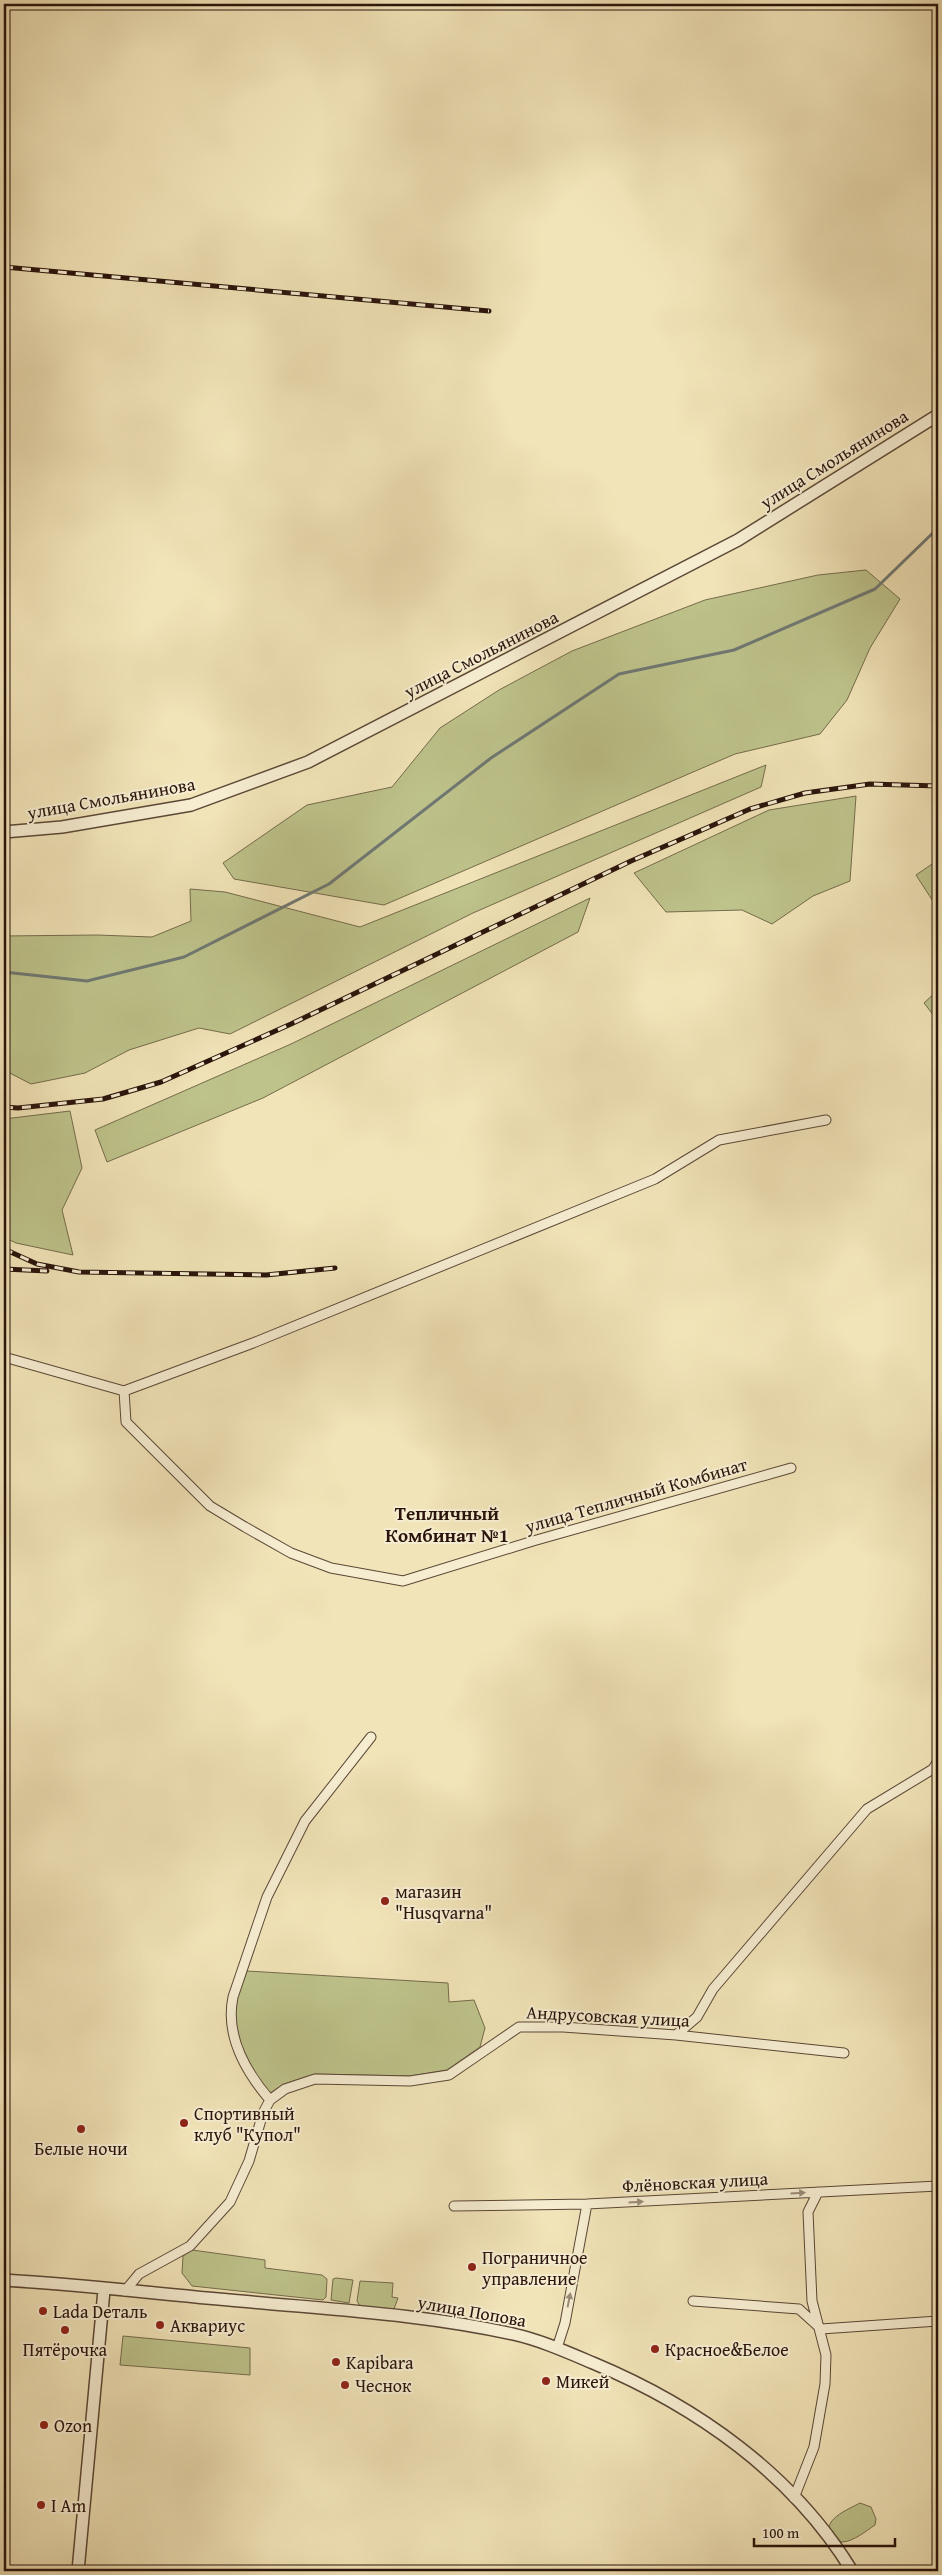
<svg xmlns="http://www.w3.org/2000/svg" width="942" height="2575" viewBox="0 0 942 2575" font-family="'Gentium Book Plus',serif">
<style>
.green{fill:#bec38b;stroke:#746b4b}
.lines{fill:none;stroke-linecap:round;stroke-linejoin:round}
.stream{stroke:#6f7873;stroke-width:3}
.minor-casing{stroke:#5b4736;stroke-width:11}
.tertiary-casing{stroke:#5b4736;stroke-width:14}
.minor{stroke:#f6edd1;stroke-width:9}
.tertiary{stroke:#f6edd1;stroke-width:11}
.rail-casing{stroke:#29130b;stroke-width:5}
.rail{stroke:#f6edd1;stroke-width:3;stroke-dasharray:9;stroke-linecap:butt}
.oneway{fill:#9a8b78}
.poi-dot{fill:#8f2418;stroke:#f6edd1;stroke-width:2}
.labels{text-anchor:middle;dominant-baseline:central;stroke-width:4;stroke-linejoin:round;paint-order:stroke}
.street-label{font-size:18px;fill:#29130b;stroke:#f6edd1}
.poi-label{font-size:18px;fill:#29130b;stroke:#f6edd1;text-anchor:start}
.neighbourhood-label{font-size:19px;font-weight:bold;fill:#29130b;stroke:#f6edd1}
</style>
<rect width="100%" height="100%" fill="#f1e4b8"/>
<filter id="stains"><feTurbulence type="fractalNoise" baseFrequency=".004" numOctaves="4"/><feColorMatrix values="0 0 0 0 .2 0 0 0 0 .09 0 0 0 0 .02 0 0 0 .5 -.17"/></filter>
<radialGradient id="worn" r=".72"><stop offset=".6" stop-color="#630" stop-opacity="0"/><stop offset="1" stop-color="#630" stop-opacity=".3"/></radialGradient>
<path class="green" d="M866 570 900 599 870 648 847 700 820 734 735 754 384 905 234 879 223 863 307 805 392 787 440 728 499 690 572 651 705 600 818 575Z
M766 765 761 787 473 913 230 1034 199 1028 129 1050 85 1073 31 1084 4 1070V936L97 935 152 937 191 921 190 889 225 892 360 927Z
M856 796 850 881 813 896 772 924 742 910 666 912 634 873 769 810Z
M938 860V909L916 875Z
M590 898 578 932 263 1098 107 1162 95 1130 291 1044Z
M938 990V1021L924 1003Z
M70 1111 82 1168 62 1210 73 1255 16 1243 4 1237V1119Z
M247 1971 448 1983 449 2002 474 2000 485 2028 480 2047 447 2070 410 2076 315 2074 284 2084 270 2093C252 2071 234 2041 234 2012 235 1998 243 1983 247 1971Z
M192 2250 265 2260V2268L322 2275 327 2279 326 2297 323 2300 192 2286 182 2273 183 2256Z
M336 2278 353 2280 349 2303 331 2300 333 2279Z
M360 2281 393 2283 392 2297 398 2298 394 2309 360 2306 357 2301Z
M123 2336 250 2348V2375L120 2365Z
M860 2503 871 2507 876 2519 875 2525C866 2531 854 2541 843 2542 839 2542 836 2539 833 2537 818 2521 849 2509 860 2503Z"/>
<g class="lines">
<path class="stream" d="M4 972 87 981 184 957 329 884 491 758 619 674 734 650 875 589 938 528"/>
<g class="minor-casing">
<path id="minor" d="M4 1357 124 1391 253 1343 655 1179 719 1140 826 1120
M124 1391 126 1422 210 1506 245 1527 291 1553 331 1568 403 1581 533 1541 791 1468
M676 2035 697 2017 713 1989 867 1809 933 1769 938 1761
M270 2100C246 2072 225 2035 233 1997L267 1897 305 1821 371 1737
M454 2206 587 2204 938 2186
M125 2291 139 2274 190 2246 230 2202 249 2161 263 2113 270 2100 285 2089 315 2079 410 2081 449 2075 519 2027H563L676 2035 844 2053
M693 2301 799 2309 821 2329 938 2321
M557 2348 565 2323 587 2204
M794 2498 814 2447 825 2384 826 2355 812 2301 808 2212 818 2192"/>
</g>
<g class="tertiary-casing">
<path id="tertiary" d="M4 832 62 827 191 805 308 762 738 540 938 415
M4 2280C86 2285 169 2295 252 2302 339 2310 427 2315 513 2334 540 2340 567 2352 593 2363 696 2406 793 2474 852 2571
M78 2571 104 2290"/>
</g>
<use href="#minor" class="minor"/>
<use href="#tertiary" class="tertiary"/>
<g class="rail-casing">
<path id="rail" d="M4 267 489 311
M4 1107 18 1108 103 1099 161 1082 291 1024 631 861 750 809 805 793 870 784 938 786
M4 1249 37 1264 79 1272 266 1275 335 1268
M4 1269 47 1271"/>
</g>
<use href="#rail" class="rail"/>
</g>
<defs><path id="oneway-solid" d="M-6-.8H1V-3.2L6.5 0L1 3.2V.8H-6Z" transform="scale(1.25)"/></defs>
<g class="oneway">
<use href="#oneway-solid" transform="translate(798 2193) rotate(-3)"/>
<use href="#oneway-solid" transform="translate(636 2202) rotate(-3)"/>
<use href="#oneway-solid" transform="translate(569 2300) rotate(-79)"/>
</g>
<g class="poi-dot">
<circle cx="385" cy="1901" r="5"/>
<circle cx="184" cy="2123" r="5"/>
<circle cx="81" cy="2129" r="5"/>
<circle cx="472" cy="2267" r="5"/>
<circle cx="43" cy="2311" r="5"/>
<circle cx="160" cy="2325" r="5"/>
<circle cx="65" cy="2330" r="5"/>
<circle cx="655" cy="2349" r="5"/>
<circle cx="336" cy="2362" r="5"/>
<circle cx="546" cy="2381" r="5"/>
<circle cx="345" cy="2385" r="5"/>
<circle cx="44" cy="2425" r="5"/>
<circle cx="41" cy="2505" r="5"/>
</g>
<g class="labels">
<g class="street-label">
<text transform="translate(834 459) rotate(-32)">улица Смольянинова</text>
<text transform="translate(481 654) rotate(-27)">улица Смольянинова</text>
<text transform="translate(111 798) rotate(-10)">улица Смольянинова</text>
<text transform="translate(636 1495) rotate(-16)">улица Тепличный Комбинат</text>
<text transform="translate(608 2016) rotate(3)">Андрусовская улица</text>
<text transform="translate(695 2182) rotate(-3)">Флёновская улица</text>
<text transform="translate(472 2311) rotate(10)">улица Попова</text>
</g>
<g class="poi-label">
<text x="395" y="1891">магазин<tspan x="395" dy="21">"Husqvarna"</tspan></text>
<text x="194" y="2113">Спортивный<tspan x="194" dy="21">клуб "Купол"</tspan></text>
<text x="81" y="2148" text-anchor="middle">Белые ночи</text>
<text x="482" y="2257">Пограничное<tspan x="482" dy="21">управление</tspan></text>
<text x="53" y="2311">Lada Dеталь</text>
<text x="170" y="2325">Аквариус</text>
<text x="65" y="2349" text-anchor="middle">Пятёрочка</text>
<text x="665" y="2349">Красное&amp;Белое</text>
<text x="346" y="2362">Kapibara</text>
<text x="556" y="2381">Микей</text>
<text x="355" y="2385">Чеснок</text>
<text x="54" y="2425">Ozon</text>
<text x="51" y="2505">I Am</text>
</g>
<g class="neighbourhood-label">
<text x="447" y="1513">Тепличный<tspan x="447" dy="22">Комбинат №1</tspan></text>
</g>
</g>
<rect width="942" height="2575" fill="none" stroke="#f1e4b8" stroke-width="20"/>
<rect x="5" y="5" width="932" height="2565" fill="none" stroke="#29130b" stroke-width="2.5"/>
<rect x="10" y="10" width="922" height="2555" fill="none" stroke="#29130b"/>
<path d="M754 2538v8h141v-8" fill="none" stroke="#29130b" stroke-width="2.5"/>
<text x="762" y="2538" font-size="15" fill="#29130b" stroke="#f6edd1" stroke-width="4" paint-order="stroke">100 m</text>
<rect width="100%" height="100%" filter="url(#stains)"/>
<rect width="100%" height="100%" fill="url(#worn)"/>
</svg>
